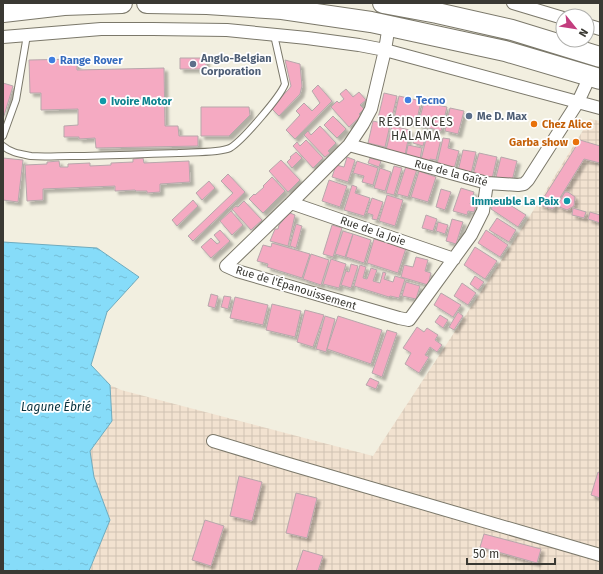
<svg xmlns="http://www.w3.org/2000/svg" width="603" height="574" viewBox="0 0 603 574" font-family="'Fira Sans',sans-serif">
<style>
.industrial{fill:url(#industrial-grid)}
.water{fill:url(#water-ripples);stroke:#6fabbe}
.building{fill:#f5aac2;stroke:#b7a7ab;filter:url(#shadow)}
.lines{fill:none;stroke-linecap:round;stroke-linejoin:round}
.service-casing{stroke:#7b786a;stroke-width:8}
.minor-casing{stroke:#7b786a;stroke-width:14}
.trunk-casing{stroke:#7b786a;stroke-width:22}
.service{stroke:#fff;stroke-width:6}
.minor{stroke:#fff;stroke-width:12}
.trunk{stroke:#fff;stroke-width:20}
.shop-dot{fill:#3f7fe0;stroke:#fff;stroke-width:1.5}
.service-dot{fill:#5c6f8a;stroke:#fff;stroke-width:1.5}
.culture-dot{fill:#0f9aa8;stroke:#fff;stroke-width:1.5}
.food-dot{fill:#e8710a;stroke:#fff;stroke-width:1.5}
.labels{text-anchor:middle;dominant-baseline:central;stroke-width:3.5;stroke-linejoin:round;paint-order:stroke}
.service-label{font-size:11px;font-weight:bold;fill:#4e5e75;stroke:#fff;text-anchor:start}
.shop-label{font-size:11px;font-weight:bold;fill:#366cbe;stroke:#fff;text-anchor:start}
.culture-label{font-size:11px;font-weight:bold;fill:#0d838f;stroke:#fff;text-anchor:start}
.food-label{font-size:11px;font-weight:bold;fill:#c56008;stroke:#fff;text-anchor:start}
.street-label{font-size:11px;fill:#3a3933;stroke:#fff}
.neighbourhood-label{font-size:12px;letter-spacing:1px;fill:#3a3933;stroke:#fff}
.water-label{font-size:12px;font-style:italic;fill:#06303c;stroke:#fff}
</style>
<defs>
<pattern id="industrial-grid" width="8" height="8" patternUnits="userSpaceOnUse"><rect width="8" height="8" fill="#f2e2d0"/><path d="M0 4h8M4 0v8" fill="none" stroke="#d0c3b3"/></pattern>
<pattern id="water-ripples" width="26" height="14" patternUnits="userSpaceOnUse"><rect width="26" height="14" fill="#86dcf9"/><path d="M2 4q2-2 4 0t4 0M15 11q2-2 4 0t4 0" fill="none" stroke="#74bed6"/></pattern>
<filter id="shadow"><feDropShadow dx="3.5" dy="3.5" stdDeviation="1" flood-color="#0004"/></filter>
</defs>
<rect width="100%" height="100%" fill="#f2efe0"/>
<path class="industrial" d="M590 119 600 121V571H89L110 520 94 477 90 451 112 421 110 385 121 390 373 456 490 278 540 200Z"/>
<path class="water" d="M3 242 97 248 139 277 107 312 91 365 110 385 112 421 90 451 94 477 110 520 89 571H3Z"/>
<path class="building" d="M180 58H206V69H180Z
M77 59V70L164 68 165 126H178L179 136H198V146L96 148 95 138 79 139V137H64V126L78 125V109L41 110V93H30L29 60Z
M285 60 300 64 302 86 300 94 279 116 271 108 289 89 291 86Z
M3 83 13 86 3 119Z
M318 85 332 101 295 139 286 130 300 115 296 111 304 103 312 111 320 103 312 91Z
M346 89 353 97 359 92 366 100 360 105 364 109 359 114 361 116 349 127 331 107 337 101 339 103 344 99 340 94Z
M384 93 397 96 391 121 378 118Z
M399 96 421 101 416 124 394 119Z
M424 102 447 107 441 131 418 125Z
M201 107H249L250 115 229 136H201Z
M450 108 464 111 458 134 445 131Z
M333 116 346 129 337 138 324 125Z
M373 121 390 125 385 147 368 143Z
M320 126 336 143 328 151 330 153 325 157 304 135 308 131 311 135Z
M392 126 410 130 405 155 386 150Z
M416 132 426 135 423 146 413 143Z
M434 137 441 139 436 160 430 159 429 162 421 160 426 139 433 140Z
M443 138 450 139 448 148 459 151 454 169 437 164Z
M306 140 323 158 313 168 293 146 297 142 300 146Z
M580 140 600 146V163L584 159 553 209 539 205Z
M408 145 422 148 420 159 406 155Z
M463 150 476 152 471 174 458 171Z
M296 152 302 158 292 168 287 162 291 158 290 157Z
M479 153 497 157 492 179 473 175Z
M347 157 355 160 348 182 332 177 336 165 344 167Z
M501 157 517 161 512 181 496 177Z
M3 158 23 160 18 202 3 200Z
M143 158 144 163 189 161 190 182 160 184V192L147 193V191H136L135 190 115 191V186L43 189V200L27 201 25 165 47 164V162L59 161 60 167H68V164L90 163V166L111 165V163L133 162V159Z
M370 158 381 161 379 167 368 163Z
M281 160 300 180 288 192 269 171Z
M357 161 378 168 373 185 362 182 364 176 353 173Z
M394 166 402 168 394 195 386 193Z
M406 166 417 169 408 197 397 194Z
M380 168 391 172 385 191 374 188Z
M419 171 436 177 428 202 411 197Z
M228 174 245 192 193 241 188 236 233 193 221 181Z
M272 177 285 191 263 213 249 199 254 194 255 195 264 187 263 186Z
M329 180 347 186 340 207 322 201Z
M209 181 215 188 202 200 196 193Z
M352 185 357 187 355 193 370 198 364 216 344 210Z
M461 188 474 192 470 204 476 205 474 212 468 211 467 215 453 211Z
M441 189 451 192 445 210 436 207Z
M565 192H568L575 197 574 206 567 210 557 206Z
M387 195 403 200 395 226 379 221Z
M372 198 383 202 377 220 372 219 373 215 367 213Z
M193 200 198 206 177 226 172 220Z
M244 201 262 220 251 230 232 209 236 206 238 207Z
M494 203 510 205 526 215 518 227 491 209Z
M573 208 586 212 584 218 572 215Z
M231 211 243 225 232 235 220 221Z
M590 212 600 215V223L588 219Z
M290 213 295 215 288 246 270 241 275 229H278L279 225 284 219 286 215Z
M426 215 437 219 433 231 422 228Z
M497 218 516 230 509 242 489 230Z
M452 219 463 222 456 244 446 241Z
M438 222 448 225 445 234 436 231Z
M296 224 302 226 296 248 290 246Z
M332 225 342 228 333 257 323 254Z
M220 230 230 241 211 258 201 247 211 238 217 244 220 242 214 235Z
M486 230 508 245 500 257 478 243Z
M343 231 353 234 345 257 335 254Z
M353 234 371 240 364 263 346 257Z
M374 239 406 248 398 273 367 263Z
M272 243 310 254 302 278 267 267 268 264 257 261 263 245 271 247Z
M475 247 497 261 485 279 464 265Z
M311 254 329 260 321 285 303 279Z
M416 257 428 260 425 271 431 273 428 285 401 277 404 265 413 267Z
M331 259 346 264 339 288 323 284Z
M351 264 358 266 351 288 341 285 346 271 349 272Z
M360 265 366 267 363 278 367 279 371 268 377 270 373 281 380 283 383 272 386 273 384 279 393 282 395 276 405 279 399 298 390 296 389 297 354 286Z
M475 276 484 282 478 290 470 284Z
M406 282 420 286 416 299 402 296Z
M462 283 476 293 468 305 454 296Z
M441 293 461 305 453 317 434 305Z
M211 294 218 296 215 308 208 306Z
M224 296 231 297 228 309 221 307Z
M235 297 268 305 263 325 230 318Z
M272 304 301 311 295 337 266 330Z
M305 310 324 315 313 347 297 342Z
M458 312 463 316 454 330 449 327Z
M440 315 448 320 443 328 435 322Z
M325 316 335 319 326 352 316 349Z
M338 316 382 330 371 364 327 349Z
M417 327 424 332 427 328 438 335 435 340 442 345 437 352 430 347 425 355 429 357 419 373 405 364 411 353 403 348Z
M387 330 397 333 382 377 372 373Z
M370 378 379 382 376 389 366 385Z
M598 472 600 473V498L591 495Z
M239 476 262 482 252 521 230 516Z
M296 493 317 498 307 538 286 533Z
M205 520 224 526 211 566 192 560Z
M484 534 541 549 537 563 480 547Z
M303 550 323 556 318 571H296Z"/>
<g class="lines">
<g class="service-casing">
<path id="service" d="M3 136 16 100 27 35
M3 146C11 153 21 154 31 156 44 157 58 156 71 156 107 156 142 154 178 153 191 152 219 153 230 148 242 141 280 97 285 84L274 35"/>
</g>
<g class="minor-casing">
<path id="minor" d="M513 3 563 18
M389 25 385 50 371 109 363 124 349 145 291 203 226 266 237 271 399 318 409 320 471 235 483 211 487 183
M587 25 600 29
M3 37 101 29H153L227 30 307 38 359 45 385 50 600 108
M349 145 487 183 518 185 524 184 528 180 578 102 590 76
M291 203 454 259
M213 441 292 465 600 555"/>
</g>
<g class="trunk-casing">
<path id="trunk" d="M147 3 207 4 282 9 371 22 505 51 600 79
M383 3 437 13 512 30 600 57
M3 12 64 5 122 3"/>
</g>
<use href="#service" class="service"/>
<use href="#minor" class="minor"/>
<use href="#trunk" class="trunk"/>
</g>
<g class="shop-dot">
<circle cx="52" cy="60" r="4"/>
<circle cx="408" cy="100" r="4"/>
</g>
<g class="service-dot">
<circle cx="193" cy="64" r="4"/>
<circle cx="469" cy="116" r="4"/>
</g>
<g class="culture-dot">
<circle cx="103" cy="101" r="4"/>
<circle cx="567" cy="201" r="4"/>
</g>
<g class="food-dot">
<circle cx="534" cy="124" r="4"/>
<circle cx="576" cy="142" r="4"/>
</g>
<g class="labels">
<g class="service-label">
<text x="201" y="58">Anglo-Belgian<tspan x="201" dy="13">Corporation</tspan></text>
<text x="477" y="116">Me D. Max</text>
</g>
<g class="shop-label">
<text x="60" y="60">Range Rover</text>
<text x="416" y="100">Tecno</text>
</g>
<g class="culture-label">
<text x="111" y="101">Ivoire Motor</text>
<text x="559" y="201" text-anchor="end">Immeuble La Paix</text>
</g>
<g class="food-label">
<text x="542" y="124">Chez Alice</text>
<text x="568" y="142" text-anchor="end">Garba show</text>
</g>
<g class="street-label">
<text transform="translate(451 173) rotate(15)">Rue de la Gaîté</text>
<text transform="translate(373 231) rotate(19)">Rue de la Joie</text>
<text transform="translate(296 288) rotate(17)">Rue de l'Épanouissement</text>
</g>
<g class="neighbourhood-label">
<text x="416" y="122">RÉSIDENCES<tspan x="416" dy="14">HALAMA</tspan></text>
</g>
<g class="water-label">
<text x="56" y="407">Lagune Ébrié</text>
</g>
</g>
<rect width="603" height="574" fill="none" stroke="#3a3933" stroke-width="8"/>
<g transform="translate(575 28) rotate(120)"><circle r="19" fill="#ffffff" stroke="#b0b0ad"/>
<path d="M0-3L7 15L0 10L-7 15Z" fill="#c33d7e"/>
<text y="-6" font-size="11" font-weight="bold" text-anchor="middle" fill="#3a3933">N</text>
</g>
<path d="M467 558v6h88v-6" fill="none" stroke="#3a3933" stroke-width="2"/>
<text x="473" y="558" font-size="12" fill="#3a3933" stroke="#ffffff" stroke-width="3" paint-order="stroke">50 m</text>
</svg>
